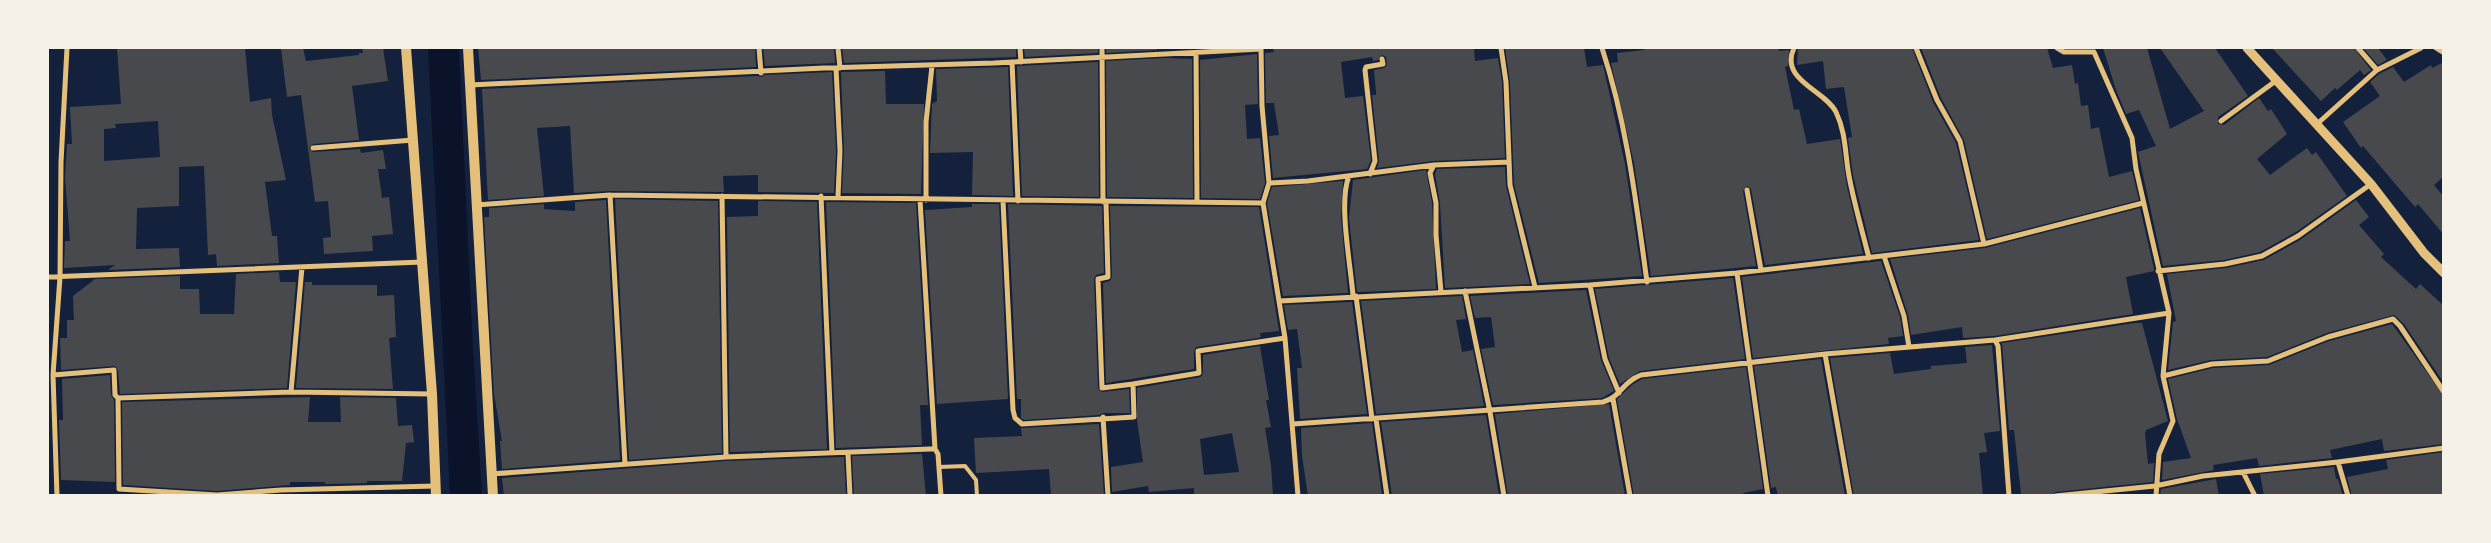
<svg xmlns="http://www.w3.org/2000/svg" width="2491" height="543" viewBox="0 0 2491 543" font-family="Georgia,serif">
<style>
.water{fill:#0b132b}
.building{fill:#48494c;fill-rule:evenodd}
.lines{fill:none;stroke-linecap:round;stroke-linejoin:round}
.service{stroke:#e5c07b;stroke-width:4}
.minor{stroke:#e5c07b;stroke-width:5}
.tertiary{stroke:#e5c07b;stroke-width:9}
.secondary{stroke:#e5c07b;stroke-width:10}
</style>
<rect width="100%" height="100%" fill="#14213d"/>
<path class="water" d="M428 48H459L473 348 482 495H450Z"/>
<path class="building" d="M117 48H245L250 102 271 98 272 115 286 180 265 182 272 236H277L279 263 217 266 216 254 208 255 204 166 179 167V206L137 208 136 249 179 248 180 267 108 270 115 265 64 268 65 241H70L65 178 67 144H72L70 107 121 104ZM158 121 160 157 104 161V129L116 128 115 124Z
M281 48H303L306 61 359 55V53H363L362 48H383L388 81 352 86 359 140 313 144 309 148 313 152 360 149 361 153 383 150 386 169H378L382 198 389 197 393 234 372 236 373 251 324 254 323 238 331 237 328 201 315 202 301 95 287 97Z
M478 48H755L756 67 481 80Z
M763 48H834L835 63 765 66Z
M842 48H1016V57L844 63Z
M1024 48H1098V53L1025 57Z
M1106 48H1157V50L1106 53Z
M1273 48H1474L1475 61 1498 58 1502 82 1505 158 1434 161 1377 168 1379 161 1372 95H1376V92L1374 70 1384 68 1387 65 1386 57 1382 55 1378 60 1373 61 1372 57 1341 62 1345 98 1363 96 1371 160 1367 169 1273 178 1269 136 1279 135 1274 103H1266L1265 53 1274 52Z
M1505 48H1584L1587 67 1603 65 1625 164 1642 276 1539 283 1514 184 1510 82Z
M1644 48H1779V51L1789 50 1788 66 1785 67 1794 110 1799 109 1807 144 1840 139 1847 187 1863 254 1765 265 1751 189 1747 186 1743 191 1756 266 1651 276 1634 163 1611 63 1618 62 1617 53 1644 50Z
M1798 48H1912L1933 102 1956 143 1979 240 1872 253 1853 175 1848 138 1852 137 1844 87 1826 89 1823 61 1797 65Z
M1921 48H2047L2053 68 2072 65 2075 84 2078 83 2081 106 2088 105 2091 129 2099 127 2109 177 2132 171 2139 200 1987 239 1964 140 1941 98Z
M2103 48H2147L2170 129 2204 111 2160 48H2215L2248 96 2218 117V124L2224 125 2259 98 2268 111 2271 109 2287 134 2257 159 2270 175 2307 148 2312 155 2316 152 2347 196 2296 232 2260 252 2224 260 2163 266 2138 152 2156 146 2139 110 2126 114 2116 90Z
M2272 48H2354L2371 70 2364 75 2360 70 2337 90 2335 88 2321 101Z
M2363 48H2378L2387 60 2378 65Z
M1257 54 1258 104 1245 105 1247 139 1260 138 1265 183 1260 199 1201 198 1200 60Z
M1165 58 1192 59 1193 198 1107 197 1106 61Z
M1098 62 1099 197 1022 196 1017 66Z
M2444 62V176L2434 185 2444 197V235L2418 204 2415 207 2363 146 2361 148 2343 122 2380 96 2370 82 2379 74 2393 67 2404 82 2431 65 2432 68Z
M1008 67 1013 196 972 195 973 152 930 153 932 104 937 101 936 69Z
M885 71 886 104H924L921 194 842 193 844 151 841 72Z
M832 72 836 151 834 193 758 192V175L723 176 724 192 610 191 574 193 570 126 537 128 544 196 488 200 482 89 758 76 761 77 765 75Z
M1505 167 1506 186 1530 284 1445 288 1440 203 1435 174 1437 169Z
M1426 170 1432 203 1436 289 1357 292 1349 218 1353 180Z
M1343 181 1341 218 1348 293 1283 296 1267 203 1272 187Z
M615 199 718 201 722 453 629 460Z
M606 200 620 460 502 469 500 441H502L494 394 484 217H489V208L544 204V209L575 211V202Z
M2356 200 2369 217 2359 225 2384 254 2381 257 2416 289 2420 284 2444 306V383L2404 324 2394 315 2327 333 2267 357 2211 360 2168 370 2173 322 2176 321 2167 274 2226 268 2264 260 2300 240Z
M758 201 817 202 827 449 730 452 727 217 758 216Z
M826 202 916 203 928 405H920L922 445 836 448Z
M972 204H999L1008 399 937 404 925 210 972 207Z
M1008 204 1102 206 1104 273 1096 275 1094 279 1098 388 1102 392 1129 389 1130 413H1103L1099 415 1024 420 1021 418V399H1017Z
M1110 206 1259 207 1279 331 1260 333 1261 337 1258 338 1196 347 1194 351V369L1106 383 1103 283 1110 281 1112 277Z
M2140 208 2154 269V271L2126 277 2133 314 1994 336 1963 338 1962 327 1911 335 1908 315 1890 259 1985 248Z
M1881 261 1900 317 1903 336 1888 338 1889 344 1753 358 1742 277Z
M279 272 280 282H296L287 388 120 394 118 370 115 366 61 370 60 338H67V320H74L73 296 95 279 180 276V289H199L200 314H234L236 274Z
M1733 278 1745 359 1640 371 1620 384 1609 358 1595 289Z
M305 282H312V285H377V296L394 295 396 337 389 338 393 389 296 388Z
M1586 290 1601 360 1614 391 1602 398 1493 405 1481 349 1495 347 1491 317 1475 318 1470 296Z
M1462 296 1466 319 1456 320 1462 352 1473 350 1484 406 1376 414 1361 301Z
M1352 302 1367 414 1300 419 1297 368H1302L1297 329 1288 330 1284 305Z
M2135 323H2142L2168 421 2146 430 2145 434 2148 464 2154 463 2153 482 2055 492 2051 496 2021 494 2014 430H2009L2002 343Z
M2392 324 2444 396V444L2384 451 2382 439 2330 450 2332 458 2259 466 2257 458 2213 465 2214 470 2162 480 2163 462 2191 458 2177 419 2168 379 2213 368 2269 365 2329 341Z
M1992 345 2000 431 1984 433 1987 452 1979 453 1983 496H1854L1830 358 1890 353 1894 374 1931 369V366L1967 363 1965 347Z
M1260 346 1269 400H1266L1271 427 1265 428 1271 465 1273 496H1194V488L1149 492 1148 486 1112 492 1111 467 1143 462 1137 420V388L1201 377 1203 373V355ZM1232 433 1239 472 1204 475 1200 439Z
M1821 359 1845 496H1778L1776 487 1771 488 1754 366Z
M1746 367 1763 489 1743 493 1744 496H1634L1617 399 1632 385 1642 379Z
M110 375 111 395 114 400 115 482 61 480 59 420H63L62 379Z
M310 397 308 422H341L340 397 396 398 398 426 412 425 414 442 406 443 402 481H367V483L325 484V482H290V485L217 491 123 485 122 402Z
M1609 404 1625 496H1508L1495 414Z
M1486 415 1499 496H1392L1381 422Z
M1372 423 1382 495 1308 496 1302 456 1301 428Z
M1099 424 1104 496H1051L1049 469 976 473 974 438 1022 436 1021 428Z
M2444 452V496H2352L2347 477 2388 469 2386 460Z
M922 454 926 496H854L852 456Z
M844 457 846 496H504L502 478 726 461Z
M2334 467 2336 479H2338L2343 496H2264L2260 474Z
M2216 479 2219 496H2160L2161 489Z"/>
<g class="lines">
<path class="service" d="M939 467 965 466 976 480 977 496"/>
<path class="minor" d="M759 48 761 73
M838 48 840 68
M1020 48 1021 62
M1102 48 1103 202
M1261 48 1262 106 1269 183 1263 203 1285 338 1298 496
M1501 48 1506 82 1510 185 1535 287
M1602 48C1627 124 1636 202 1647 282
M1794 48C1779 80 1825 90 1836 112 1846 133 1845 154 1849 176 1854 203 1862 230 1869 258
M1916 48 1937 100 1960 141 1984 244
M2057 48 2064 52H2094L2132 138 2136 169 2169 313 2163 376 2173 421 2159 454 2156 496
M2358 48 2377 70
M2436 48 2444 53
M1196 54 1197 202
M1012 62 1018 201
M836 68 840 151 838 196
M470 85 824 68 994 63 1261 49
M2221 121 2277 80
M2317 124 2377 70 2421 48
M313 148 413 140
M1434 165 1430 173 1436 203V235L1441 292
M1370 174 1375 161 1365 70 1366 67 1383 64 1382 59
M1349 176C1338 203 1351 266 1353 296
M1269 183 1308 181 1434 165 1509 162
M1747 190 1761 270
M610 195 625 464
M722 196 726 457
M821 196 832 453
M920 200 935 449
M926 200V122L932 66
M1003 201 1013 410 1015 418 1022 424 1134 417 1133 384 1199 373 1198 351 1285 338
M1106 202 1108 277 1098 279 1102 388 1133 384
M476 205 610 195 1263 203
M1884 256 1904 316 1909 347
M2158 271 2225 264 2262 256 2298 236 2371 184
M1737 273 1768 496
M48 277 422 262
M1590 285 1605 359 1619 393
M1465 291 1490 412 1504 496
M1356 296 1372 419
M1280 301 1590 285 1737 273 1984 244 2143 203
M1995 340 1998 346 2009 496
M1825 354 1850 496
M53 375 114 370 115 395 118 398 291 392 432 394
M2163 376 2212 364 2268 361 2328 337 2393 319 2400 326 2444 392
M291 392 302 267
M118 398 119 489 217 495 281 490 435 486
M1613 399 1630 496
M1103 417 1108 496
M1376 419 1387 496
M1293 424 1603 402C1621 397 1622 382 1641 375L1825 354 1995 340 2169 313
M848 454 850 496
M2338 462 2348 496
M491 474 726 457 930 449H935L938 454 941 496
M2244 474 2255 496
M57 496 53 375 60 277 61 162 67 48
M2055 496 2155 486 2203 476 2338 462 2444 448"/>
<path class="tertiary" d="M2247 48 2371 184 2424 253 2444 273"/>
<path class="secondary" d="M406 48 432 394 436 496
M468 48 493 496"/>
</g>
<rect width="2491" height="543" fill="none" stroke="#f6f1e7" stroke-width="98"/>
</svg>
